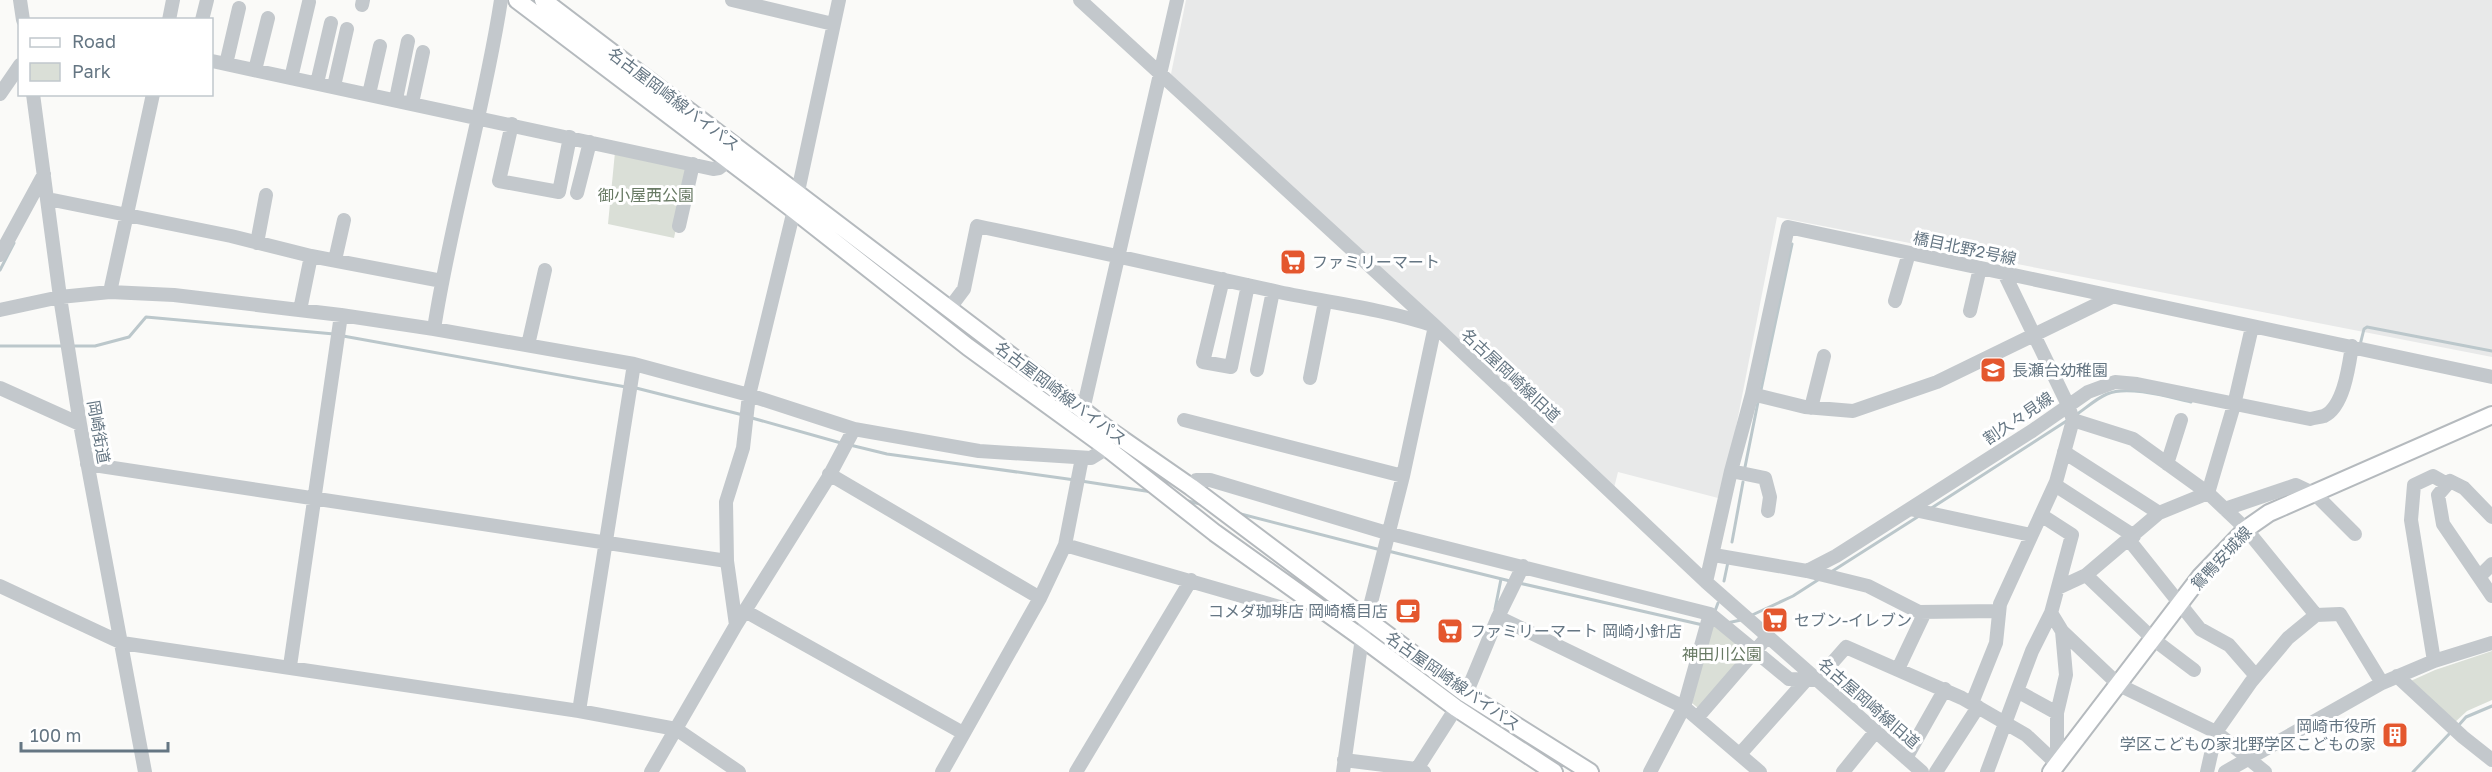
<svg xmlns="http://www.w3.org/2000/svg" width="2492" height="772" viewBox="0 0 2492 772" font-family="'Golos Text','Noto Sans JP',sans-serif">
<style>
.built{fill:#e8e9e9}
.green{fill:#dadfd7}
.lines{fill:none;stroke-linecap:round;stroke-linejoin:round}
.stream{stroke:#bbc7cb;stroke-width:3}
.major-casing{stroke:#b5babe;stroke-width:20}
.minor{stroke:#c3c8cc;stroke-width:14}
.major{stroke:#fff;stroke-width:16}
.labels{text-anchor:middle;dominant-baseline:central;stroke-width:6;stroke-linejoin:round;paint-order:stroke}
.street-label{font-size:16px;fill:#657683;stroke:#fff}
.park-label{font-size:16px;fill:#687a64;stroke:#fff}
.poi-label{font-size:16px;fill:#657683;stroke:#fff;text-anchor:start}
</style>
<rect width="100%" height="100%" fill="#fafaf8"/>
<path class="built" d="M1186 0H2492V357L1777 217 1722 499 1618 472 1613 492 1171 74Z"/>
<path class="green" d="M615 152 689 167 674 238 608 224Z
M1712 621 1748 652 1698 708 1692 703Z
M2492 651V700L2467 711 2453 724 2404 684 2435 670Z"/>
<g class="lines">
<path class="stream" d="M0 270 14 243
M343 336 626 387
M2360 345 2364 329 2367 327 2492 351
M0 346H63
M73 346H95L129 337 146 317 334 334
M636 388 743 415
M1761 390 1792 244
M2076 415C2086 408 2097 398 2107 394 2128 385 2169 397 2191 402
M752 418 841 443
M850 445 887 454 1075 480
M1745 467 1758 402
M1081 481 1152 492
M1184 500 1204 505
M1930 509 2068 420
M1237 513 1381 550
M1732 542 1743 482
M1388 551 1510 581
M1831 572 1919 516
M1724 581 1728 562
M1519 583 1703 625
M1495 609 1501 579
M1715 611 1718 603
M1750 616 1793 596 1821 578
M1727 623 1741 620
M2458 726 2466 717 2492 706
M2413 772 2451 732"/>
<g class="major-casing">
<path id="major" d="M517 0 794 210 968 347 1107 448 1215 533 1362 638 1456 708 1554 772
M543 0 1106 428 1191 487 1466 694 1590 772
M2051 772 2200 577 2246 529 2269 513 2492 415"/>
</g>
<path class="minor" d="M20 0 23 20
M732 0 833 24
M1080 0 1435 326 1706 582 1922 772
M362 5 363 0
M169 20 173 0
M202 20 207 0
M212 61 713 169 719 168 728 161
M226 64 239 8
M255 70 268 18
M291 78 309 2
M317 83 331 23
M334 86 347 29
M0 94 20 65
M33 94 60 297 80 424 145 772
M369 94 380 46
M396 99 408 41
M412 103 423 52
M512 124 499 181 559 192 570 137
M577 193 590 142
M48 199 231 236 311 256 442 281
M679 226 693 164
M257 243 266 195
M0 255 44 174
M335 260 344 220
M1223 279 1203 362 1231 367 1248 285
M110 292 153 94
M1895 301 1909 253
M949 309 964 289 977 226C1078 247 1178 270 1279 292 1331 303 1384 309 1435 326L1403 476 1362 638 1343 772
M0 310 60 297 110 292 174 295 341 315 434 329 634 364 749 395 854 429 979 451 1091 458 1107 448
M300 310 311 256
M1970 311 1980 268
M434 329C451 218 484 111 501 0
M528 345 545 270
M1257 370 1273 291
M1310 378 1325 302
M0 388 80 424
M1752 394 1805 407 1853 411 1937 382 2112 297
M1811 408 1824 356
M1083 410 1177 0
M1184 420 1403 476
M2073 420 2133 439 2208 493 2246 529 2316 615 2288 638 2251 682 2216 732 2207 772
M2064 452 2159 513
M87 464 727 561
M2167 464 2181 420
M1731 471 1765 478 1770 497 1768 511
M829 474 1040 598
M2055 485 2134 536
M1191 487 1196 480H1210L1387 533 1710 614 1789 679 1817 680 1846 647 1962 698 2026 735 2057 764
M2208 493 2234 405 2252 327
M1910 509 2031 535
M2225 509 2296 485 2315 494 2355 534
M2041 515 2072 535 2051 613 2062 631 2119 685 2216 732 2265 772
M2492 517 2464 488 2450 481 2438 495 2443 524 2492 596
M2129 540 2200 629 2229 645 2256 676
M1065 545 1290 610 1297 609 1306 599
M1714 555 1807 571 1868 586 1919 612 1999 611
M1807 571 1836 556 2032 431 2088 392 2115 382 2137 384 2310 419C2314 418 2320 417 2324 416 2344 407 2349 365 2352 346
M2086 575 2153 639 2194 670
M2479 577 2492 564
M1706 582 1731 471 1752 394 1788 227 2492 377
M0 586 122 643 579 711 676 729 739 772
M2058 588 2086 575 2159 513 2208 493
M745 611 963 733
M2051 613 2032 651 2017 691 2057 713
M2316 615 2340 614 2382 683
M1498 617 1684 707 1760 772
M736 625 727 561 726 502 743 448 749 395 794 210 839 0
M2434 661 2411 520 2414 485 2433 476 2447 484
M290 666 341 315
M1898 669 1925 612
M2397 676 2463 737 2492 760
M1466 694 1498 617 1523 566
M1972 703 1996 643 2000 604 2056 482 2073 420 2068 405 2004 273
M579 711 634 364
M1697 718 1768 636
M1740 754 1807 679
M1906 758 1945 689
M1344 760 1416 769 1424 772
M2057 764V713L2066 675 2062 631
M651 772 736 625 828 478 854 429
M942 772 1040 598 1065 545 1082 458
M1076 772 1191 580
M1415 772 1456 708
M1650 772 1684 707 1710 614
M1843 772 1876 731
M1936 772 1978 707
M1987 772 2017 691
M2225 772 2382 683 2434 661 2492 643"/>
<use href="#major" class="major"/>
</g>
<defs>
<g id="supermarket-square" transform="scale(1.35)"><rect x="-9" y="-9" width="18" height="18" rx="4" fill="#e4572e" stroke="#fff"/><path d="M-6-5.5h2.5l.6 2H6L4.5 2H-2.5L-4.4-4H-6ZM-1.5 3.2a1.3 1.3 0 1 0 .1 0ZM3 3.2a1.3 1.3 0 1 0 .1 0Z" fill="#fff"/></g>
<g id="school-square" transform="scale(1.35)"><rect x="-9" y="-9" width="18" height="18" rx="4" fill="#e4572e" stroke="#fff"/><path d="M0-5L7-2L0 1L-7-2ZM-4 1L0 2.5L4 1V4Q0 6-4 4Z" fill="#fff"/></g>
<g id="cafe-square" transform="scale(1.35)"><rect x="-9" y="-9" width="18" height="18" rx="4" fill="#e4572e" stroke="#fff"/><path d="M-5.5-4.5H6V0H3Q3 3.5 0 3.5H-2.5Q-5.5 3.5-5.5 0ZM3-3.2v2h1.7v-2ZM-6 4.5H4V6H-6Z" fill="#fff"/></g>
<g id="building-square" transform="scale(1.35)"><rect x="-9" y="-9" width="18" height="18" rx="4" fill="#e4572e" stroke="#fff"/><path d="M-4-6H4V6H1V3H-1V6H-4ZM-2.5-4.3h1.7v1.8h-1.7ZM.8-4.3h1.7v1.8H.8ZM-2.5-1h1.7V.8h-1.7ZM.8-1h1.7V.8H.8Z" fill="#fff"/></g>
</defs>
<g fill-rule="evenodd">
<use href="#supermarket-square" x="1293" y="262"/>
<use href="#school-square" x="1993" y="370"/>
<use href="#cafe-square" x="1408" y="611"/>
<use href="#supermarket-square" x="1775" y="620"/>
<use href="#supermarket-square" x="1450" y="631"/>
<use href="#building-square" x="2395" y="735"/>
</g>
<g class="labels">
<g class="street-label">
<text transform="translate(674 99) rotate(37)">名古屋岡崎線バイパス</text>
<text transform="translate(1965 248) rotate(12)">橋目北野2号線</text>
<text transform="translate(1511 375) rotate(43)">名古屋岡崎線旧道</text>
<text transform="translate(1061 393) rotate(37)">名古屋岡崎線バイパス</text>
<text transform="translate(2018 418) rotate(-34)">割久々見線</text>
<text transform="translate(99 432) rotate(80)">岡崎街道</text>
<text transform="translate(2221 558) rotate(-47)">鴛鴨安城線</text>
<text transform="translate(1453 681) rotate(35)">名古屋岡崎線バイパス</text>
<text transform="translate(1869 703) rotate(41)">名古屋岡崎線旧道</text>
</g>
<g class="park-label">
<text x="646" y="195">御小屋西公園</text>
<text x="1722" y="654">神田川公園</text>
</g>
<g class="poi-label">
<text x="1312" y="262">ファミリーマート</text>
<text x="2012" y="370">長瀬台幼稚園</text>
<text x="1388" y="611" text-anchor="end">コメダ珈琲店 岡崎橋目店</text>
<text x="1794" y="620">セブン-イレブン</text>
<text x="1470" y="631">ファミリーマート 岡崎小針店</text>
<text x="2376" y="726" text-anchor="end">岡崎市役所<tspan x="2376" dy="18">学区こどもの家北野学区こどもの家</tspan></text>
</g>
</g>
<rect x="18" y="18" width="195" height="78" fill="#ffffff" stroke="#c1c8cd" stroke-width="1.5"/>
<rect x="30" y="38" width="30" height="9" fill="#ffffff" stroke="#c1c8cd" stroke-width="1.5"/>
<text x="72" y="48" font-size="18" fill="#657683">Road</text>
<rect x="30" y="63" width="30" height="18" fill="#dadfd7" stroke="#c1c8cd" stroke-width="1.5"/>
<text x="72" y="78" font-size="18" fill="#657683">Park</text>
<path d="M21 742v9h147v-9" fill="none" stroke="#657683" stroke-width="3"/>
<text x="30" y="742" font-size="18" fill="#657683" stroke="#ffffff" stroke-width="4.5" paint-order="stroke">100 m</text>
</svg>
